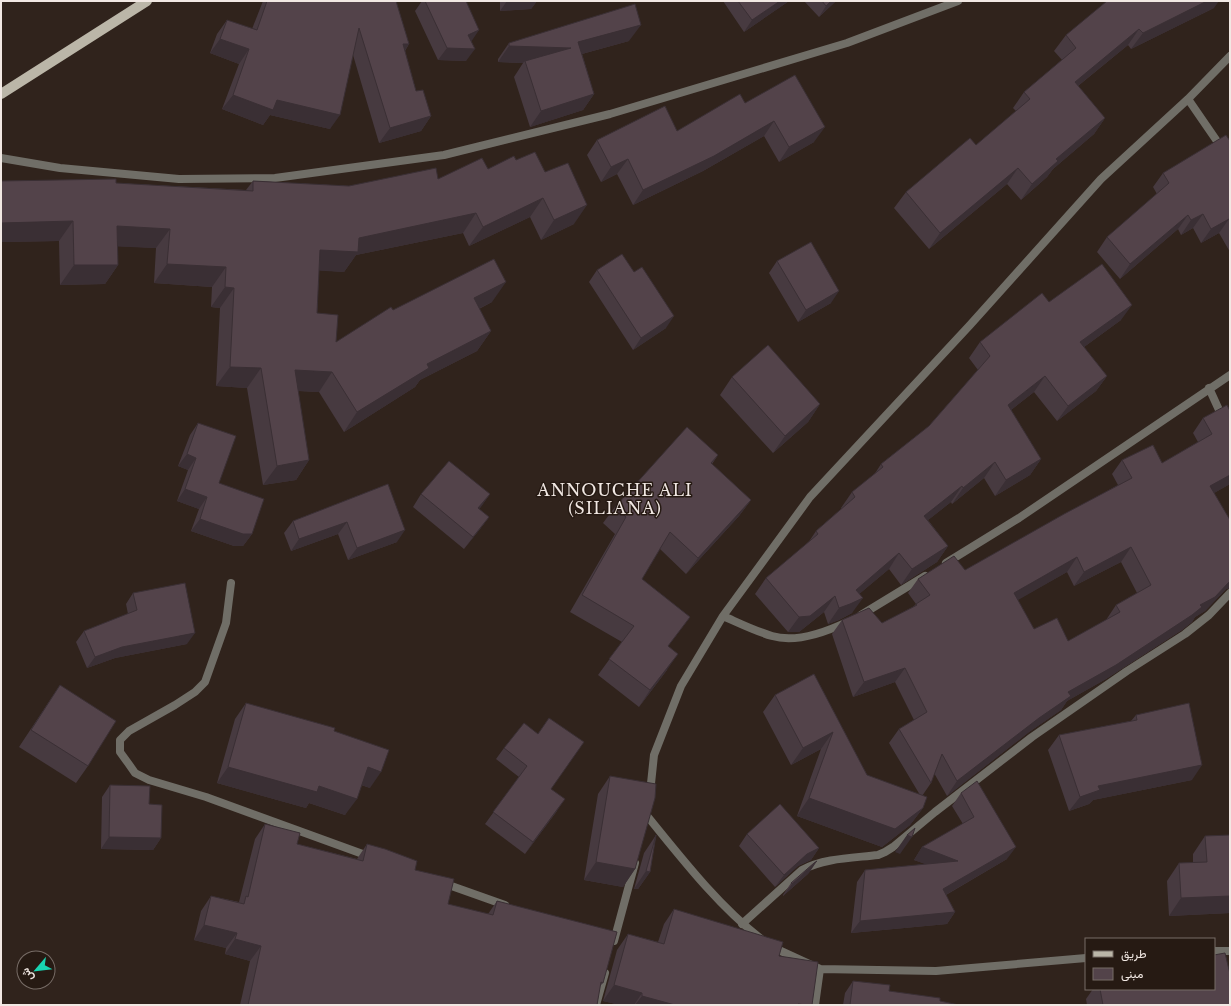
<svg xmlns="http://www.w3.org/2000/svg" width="1231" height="1006" viewBox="0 0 1231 1006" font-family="'Libre Baskerville',Vazirmatn,serif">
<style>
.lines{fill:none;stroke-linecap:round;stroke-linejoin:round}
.minor{stroke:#706e67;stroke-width:8}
.primary{stroke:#bbb6a8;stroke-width:10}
.wall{fill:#473a40;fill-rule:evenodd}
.shaded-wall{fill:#3a2f34}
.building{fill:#53434a;stroke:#3a2f34;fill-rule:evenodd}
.labels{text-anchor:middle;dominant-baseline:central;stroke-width:3;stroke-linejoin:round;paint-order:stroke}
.quarter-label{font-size:16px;letter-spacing:1px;fill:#f1e8e3;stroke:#261a13}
</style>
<rect width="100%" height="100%" fill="#30231c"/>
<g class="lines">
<path class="minor" d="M1188 99 1230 160
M1 158 60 168 179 179 275 178 444 155 610 114 847 43 958 1
M1209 388 1230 434
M946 563 1019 518 1230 375
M231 583 226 623 205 682 195 692 175 705 129 731 120 740V752L128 763 135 773 149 780 206 797 371 857
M861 615 925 576
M723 616C739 623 755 631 772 636 795 643 826 632 847 622
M650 793 654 755 681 686 723 616 810 497 970 325 1101 179 1188 99 1230 56
M648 817C683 860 717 904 761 939
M443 883 505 905
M742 924 802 870C824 858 853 858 878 855L885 852 893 847 935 812 1032 737 1127 671 1185 634 1209 615 1230 593
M614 941 635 863
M770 946 820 969 936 971 1086 958
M1214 951H1230
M596 1005 605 973
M815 1005 820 969"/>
<path class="primary" d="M1 94 147 1"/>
</g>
<path class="wall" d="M263 1H396L409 44 405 51 416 91 431 116 421 131 379 143 353 55 330 129 270 115 263 125 222 109 239 64 210 53 217 34 227 20 252 29Z
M422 1H466L471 42 466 61 438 60 415 11Z
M500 1H537L531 9 500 11Z
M723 1H789L744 32Z
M804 1H836L819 17Z
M1214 8 1131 49 1128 45 1078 86 1105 118 1094 134 1053 169 1047 177 1021 200 1007 184 929 249 894 208 906 192 976 145 1016 111 1013 108 1024 92 1062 60 1054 51 1066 35Z
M629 41 582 54 594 94 583 110 530 127 514 77 523 63 498 62V59L509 43Z
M745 103 814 142 779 162 764 136 703 171 633 205 617 174 601 182 587 155 597 140 677 131Z
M1230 138V252L1219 233 1201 243 1193 228 1181 235 1178 229 1120 279 1097 252 1107 237 1157 194 1153 187 1163 173 1229 139Z
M516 160 545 172 574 224 541 240 530 217 469 246 463 233 356 255 344 272 319 270 317 313 336 342 393 310 492 302 479 309 491 331 477 351 420 380 415 387 344 432 319 392 298 391 309 460 296 480 263 485 247 388 216 386 220 308 211 307 212 287 154 283 156 248 118 246V265L105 284 60 285 59 241 1 242 116 183 246 190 253 181 349 186 438 179 488 169Z
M777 261 831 303 798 322 769 273Z
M597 270 666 328 633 350 589 282Z
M1049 302 1121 320 1084 347 1107 376 1096 391 1057 421 1034 392 1011 410 1041 459 1030 475 995 496 984 478 952 504 951 502 928 520 948 546 937 562 901 585 889 569 859 594 852 613 839 620 828 624 824 612 799 632H788L755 594 766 578 808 543 816 531 841 509V508L852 492 874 475 881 464 929 426 978 370 969 358 980 342Z
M732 377 820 404 808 422 773 453 720 395Z
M1230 409V484L1214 493 1230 520V588L1226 589 1205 611 1195 617 1192 622 1182 630 1106 679 1067 701 1061 710 1029 732 947 796 934 773 931 783 922 796 923 808 910 825 882 847 797 816 821 749 791 765 763 712 775 695 814 674 867 775 920 795 889 743 899 729 914 720 895 682 853 697 832 634 842 620 882 623 913 607 916 604 908 593 918 579 965 570 1118 485 1112 474 1122 460 1162 463 1198 442 1193 433 1203 418 1229 410ZM1121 562 1137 593 1116 605 1106 620 1068 641 1034 629 1017 600 1067 572 1074 586Z
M198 423 219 483 252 534 243 546H234L191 531 199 509 177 501 188 470 178 466 190 435Z
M718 455 712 464 751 500 739 516 686 574 660 549 642 579 690 617 668 646 667 670 639 707 598 675 622 642 570 612 615 534 603 523 615 507Z
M388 484 397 542 348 560 338 534 291 551 284 533 293 521Z
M421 494H490L479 509 489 517 480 529 464 549 413 507Z
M133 593 187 644 115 658 87 668 76 642 84 631 128 614 126 604Z
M60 685 88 766 76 783 19 747 48 703Z
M246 703 334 731 370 788 361 785 345 815 309 803 306 808 217 783 235 719Z
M1136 715 1192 780 1093 800 1089 804 1069 811 1048 750 1059 735 1131 721Z
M549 718 551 789 557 811 525 854 485 824 519 777 496 759 504 748 538 734Z
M610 776 635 869 623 887 584 880 598 794Z
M110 785 149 804 161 838 153 850 101 849 102 797Z
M961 793 1007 859 946 895 955 912 947 924 851 933 857 882 865 870 926 864 914 860 922 847 963 824 952 806Z
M265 824 297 844 357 859 367 844 415 870 448 904 488 914 497 901 603 983 600 986 597 1005H240L250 961 225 954 226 948 194 940 201 911 211 896 239 902 255 839Z
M747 834 819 848 811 860 798 866 775 887 739 846Z
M656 835 650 872 638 889H634L644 853Z
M1230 835V913L1169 916 1167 881 1179 863H1193V854L1205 836Z
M809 873 783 896V895L791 883Z
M674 909 779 956 812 1005H620L603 1001 617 950 628 934 658 942 664 924Z
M853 981 889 991 959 1005H843L845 993Z
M1093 989H1214L1230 1005H1087L1086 999Z"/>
<path class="shaded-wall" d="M507 1H537L531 9 500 11Z
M780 1H789L744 32 752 20Z
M831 1H836L819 17 826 6Z
M1207 1H1219L1214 8 1131 49 1143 33Z
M641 25 629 41 567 58 578 42Z
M1139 29 1128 45 1063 98 1075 82Z
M479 30 471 42 468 35Z
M220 39 249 49 239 64 210 53Z
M403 44H409L399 59Z
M509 46 571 48 525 61 523 63 498 62Z
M447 48 475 49 466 61 438 60Z
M594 94 583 110 530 127 541 111Z
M233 95 277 100 340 115 330 129 270 115 263 125 222 109Z
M431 116 421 131 379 143 390 128Z
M1105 118 1094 134 1053 169 1047 177 1021 200 1032 184 1056 159Z
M774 121 764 136 703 171 633 205 643 190Z
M825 127 814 142 779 162 789 147Z
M628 159 617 174 601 182 611 167Z
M1018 168 1007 184 929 249 940 233Z
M543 198 530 217 469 246 483 227Z
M587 205 574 224 541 240 554 220Z
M476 213 463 233 356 255 344 272 306 270 320 250 359 238Z
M1203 214 1193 228 1181 235 1191 220Z
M1188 215 1178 229 1120 279 1130 264Z
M1229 219 1219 233 1201 243 1211 229Z
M73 221 59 241 1 242V223Z
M117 226 170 229 156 248 104 246Z
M167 264 226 267 212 287 154 283Z
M74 265H118L105 284 60 285Z
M506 282 492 302 460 318 474 298Z
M225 287 234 288 220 308 211 307Z
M839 291 831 303 798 322 806 310Z
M1132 305 1121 320 1069 358 1080 342Z
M674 316 666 328 633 350 641 338Z
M491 331 477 351 420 380 415 387 344 432 357 412 427 364Z
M230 367 261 368 247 388 216 386Z
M295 370 332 372 319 392 281 390Z
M1045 376 1034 392 997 421 1008 405Z
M1107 376 1096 391 1057 421 1068 406Z
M820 404 808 422 773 453 785 436Z
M187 454 196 458 188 470 178 466Z
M1041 459 1030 475 995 496 1006 480Z
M309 460 296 480 263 485 277 466Z
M995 462 984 478 952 504 963 488Z
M1230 475V484L1200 501 1210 486Z
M962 486 951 502 913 532 924 516Z
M185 489 207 497 199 509 177 501Z
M490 494 481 507 470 520 478 508Z
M751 500 739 516 686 574 698 558Z
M489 517 480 529 464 549 473 537Z
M200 519 252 534 243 546H234L191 531Z
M347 522 338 534 291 551 299 539Z
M405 530 397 542 348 560 357 548Z
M948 546 937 562 901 585 912 569Z
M1131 547 1121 562 1074 586 1084 572Z
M899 553 889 569 845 606 856 590Z
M1077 557 1067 572 1004 608 1014 593Z
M1230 581V588L1226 589 1205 611 1195 617 1192 622 1182 630 1106 679 1067 701 1061 710 1029 732 947 796 957 781 1068 692 1200 605Z
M835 596 824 612 799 632H788L799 617Z
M863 598 852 613 839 620 828 624 839 608Z
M195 633 187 644 115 658 87 668 95 657 122 647Z
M678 654 667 670 639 707 650 690Z
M905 668 895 682 853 697 864 682Z
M833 732 821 749 791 765 803 748Z
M1202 765 1192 780 1093 800 1089 804 1069 811 1080 797 1098 786Z
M228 767 319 786 357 799 345 815 309 803 306 808 217 783Z
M368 767 381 772 370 788 356 783Z
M809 798 923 808 910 825 882 847 797 816Z
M565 799 557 811 525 854 533 842Z
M907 835 912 837 900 854 895 852Z
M109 837 161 838 153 850 101 849Z
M922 847 958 861 949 873 914 860Z
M1016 847 1007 859 935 901 943 889Z
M819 848 811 860 798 866 775 887 784 875 807 854Z
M817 861 809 873 783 896 792 884Z
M596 862 635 869 623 887 584 880Z
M646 871 650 872 638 889H634Z
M1230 896V913L1169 916 1181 898Z
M955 912 947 924 851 933 860 921Z
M204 925 237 933 226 948 194 940Z
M235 939 261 946 250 961 225 954Z
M614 985 642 993 634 1005H620L603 1001Z
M642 996 675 1005H635Z"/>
<path class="building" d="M267 1H396L409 44H403L416 91 423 90 431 116 390 128 359 28 340 115 277 100 273 110 233 95 249 49 220 39 227 20 257 30Z
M425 1H466L479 30 468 35 475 49 447 48Z
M738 1H780L752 20Z
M822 1H831L826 6Z
M1107 1H1207L1143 33 1139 29 1075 82 1105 118 1056 159 1058 161 1032 184 1018 168 940 233 906 192 970 138 976 145 1030 99 1024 92 1076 48 1066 35Z
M635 4 641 25 578 42 594 94 541 111 525 61 571 48 509 46V43Z
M795 75 825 127 789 147 774 121 714 156 643 190 628 159 611 167 597 140 665 106 677 131 740 94 745 103Z
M1226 135 1230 141V221L1229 219 1211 229 1203 214 1191 220 1188 215 1130 264 1107 237 1169 183 1163 173Z
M535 152 545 172 568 163 587 205 554 220 543 198 483 227 476 213 359 238 358 252 320 250 317 313 338 315 336 342 391 307 393 310 494 259 506 282 474 298 491 331 427 364 429 368 357 412 332 372 295 370 309 460 277 466 261 368 230 367 234 288 225 287 226 267 167 264 170 229 117 226 118 265H74L73 221 1 223V181L116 179V183L253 191V181L349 186 436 168 438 179 482 158 488 169 514 156 516 160Z
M811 242 839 291 806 310 777 261Z
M622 254 634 272 642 267 674 316 641 338 597 270Z
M1102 264 1132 305 1080 342 1107 376 1068 406 1045 376 1008 405 1041 459 1006 480 995 462 963 488 962 486 924 516 948 546 912 569 899 553 856 590 863 598 850 604 839 608 835 596 810 616 799 617 766 578 818 534 816 531 855 497 852 492 883 467 881 464 929 426 990 356 980 342 1042 293 1049 302Z
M768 345 820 404 785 436 732 377Z
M1227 405 1230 411V475L1210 486 1230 520V581L1215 597 1200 605 1202 607 1192 615 1116 665 1068 692 1071 696 1039 718 957 781 942 754 931 783 899 729 927 712 905 668 864 682 842 620 869 608 882 623 917 605 916 604 930 595 918 579 954 556 965 570 1064 514 1132 478 1122 460 1153 445 1162 463 1212 434 1203 418ZM1131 547 1151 585 1116 605 1120 612 1068 641 1057 618 1034 629 1014 593 1077 557 1084 572Z
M198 423 236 436 219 483 264 499 252 534H243L200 519 207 497 185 489 196 458 187 454Z
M687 427 718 455 711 463 751 500 698 558 670 532 642 579 690 617 668 646 678 654 650 690 609 659 634 626 582 595 626 517 615 507Z
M449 461 490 494 478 508 489 517 473 537 421 494Z
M388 484 405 530 357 548 347 522 299 539 293 521Z
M185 583 195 633 122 647 95 657 84 631 137 610 133 593Z
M814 674 867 775 927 797 923 808 895 829 809 798 833 732 803 748 775 695Z
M60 685 116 721 88 766 31 730Z
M246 703 335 728 334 731 389 750 381 772 368 767 357 799 319 786 317 792 228 767Z
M1189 703 1202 765 1098 786 1100 790 1080 797 1059 735 1137 720 1136 715Z
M549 718 584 742 551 789 565 799 533 842 493 812 527 766 504 748 524 723 538 734Z
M610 776 656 784 655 798 635 869 596 862Z
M977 781 1016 847 943 889 955 912 860 921 865 870 958 861 922 847 974 817 961 793Z
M110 785 150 786 149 804 162 805 161 838 109 837Z
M780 804 819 848 807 854 784 875 747 834Z
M265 824 300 833 297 844 363 861 367 844 385 849 417 861 415 870 454 879 448 904 493 915 497 901 617 932 603 983 601 982 597 1005H248L261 946 235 939 237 933 204 925 211 896 244 904 246 896 248 897Z
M915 828 912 837 907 835Z
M656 835 650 872 646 871Z
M1230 835V896L1181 898 1179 863 1207 862 1205 836Z
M817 861 792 884 791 883 814 863Z
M674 909 783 942 779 956 818 962 812 1005H806L798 1004 797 1005H675L642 996V993L614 985 628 934 664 944Z
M1225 953 1230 974V1005H1103L1100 989H1214V955Z
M853 981 890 985 889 991 940 998V1001L959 1005H850Z"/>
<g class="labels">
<g class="quarter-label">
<text x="615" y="490">ANNOUCHE ALI<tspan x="615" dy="18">(SILIANA)</tspan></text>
</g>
</g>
<rect width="1231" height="1006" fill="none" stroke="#f1e8e3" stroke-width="4"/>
<rect x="1085" y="938" width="130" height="52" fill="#261a13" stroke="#776c66"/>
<rect x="1093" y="951" width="20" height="6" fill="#bbb6a8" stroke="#776c66"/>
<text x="1121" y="958" font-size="12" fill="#f1e8e3">طريق</text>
<rect x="1093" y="968" width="20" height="12" fill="#53434a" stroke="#776c66"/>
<text x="1121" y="978" font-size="12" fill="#f1e8e3">مبنى</text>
<g transform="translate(36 970) rotate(242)"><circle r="19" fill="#261a13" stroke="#776c66"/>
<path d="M0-3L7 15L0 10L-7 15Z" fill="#19d5b2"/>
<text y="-6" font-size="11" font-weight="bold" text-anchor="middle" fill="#f1e8e3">ش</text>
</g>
</svg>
